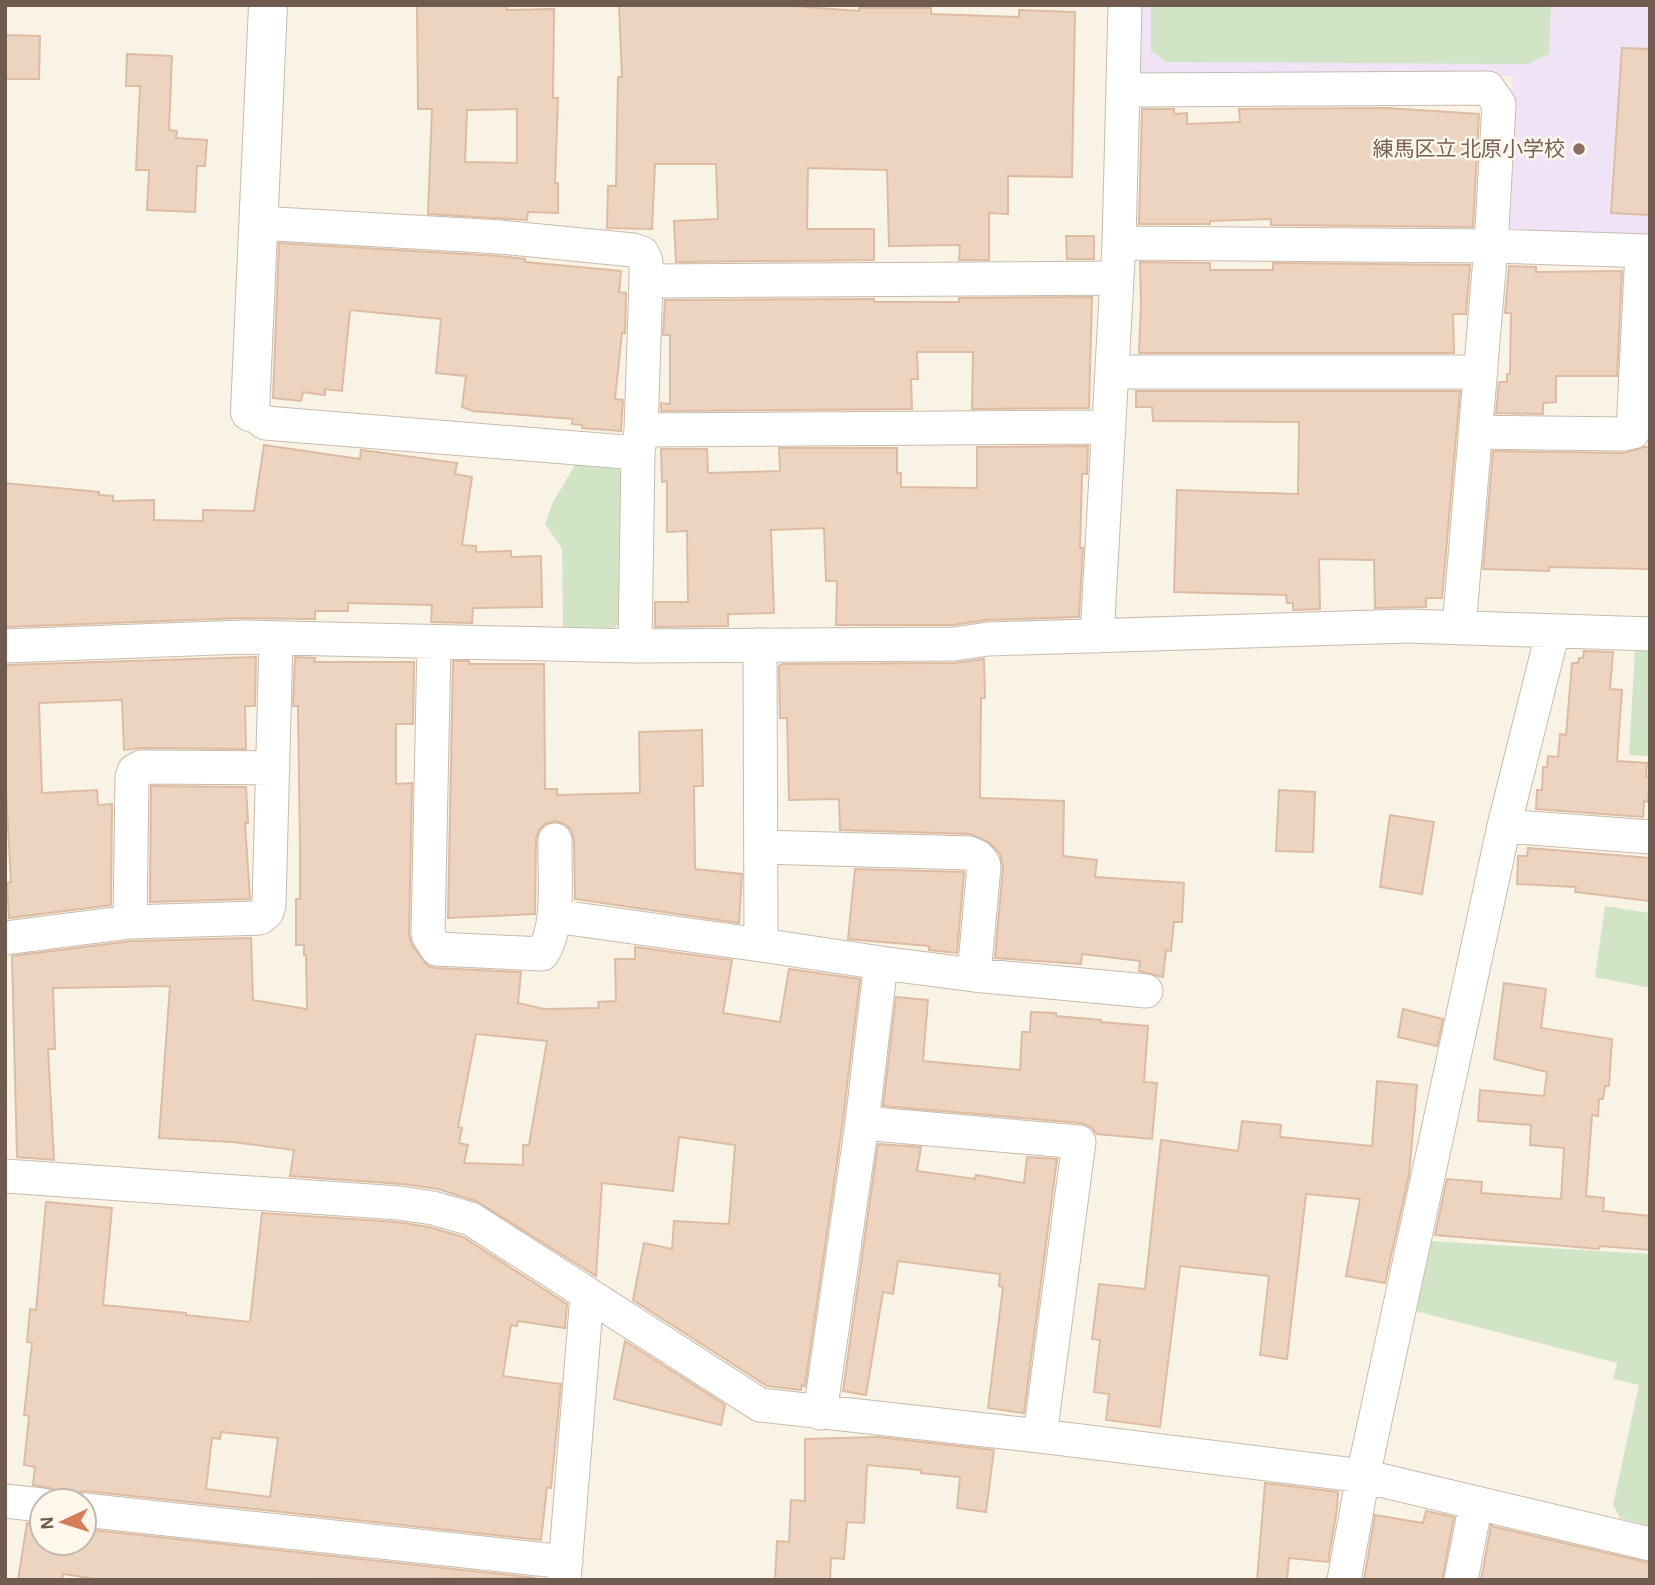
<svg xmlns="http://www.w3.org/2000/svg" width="1655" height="1585" viewBox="0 0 1655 1585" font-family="'Alegreya Sans','Noto Sans JP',sans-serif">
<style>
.education{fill:#f0e3f6}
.green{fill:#d1e5c6}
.building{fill:#ecd4c1;stroke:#dcbca3;stroke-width:2;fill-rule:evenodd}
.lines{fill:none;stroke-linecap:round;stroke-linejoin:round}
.minor-casing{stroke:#c9bbad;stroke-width:35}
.tertiary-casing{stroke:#c9bbad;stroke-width:40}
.minor{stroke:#fff;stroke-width:33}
.tertiary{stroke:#fff;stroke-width:38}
.education-dot{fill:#8d6e63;stroke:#fdf7ec;stroke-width:2.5}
.labels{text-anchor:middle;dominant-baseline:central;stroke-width:5;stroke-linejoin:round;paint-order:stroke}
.education-label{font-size:21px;fill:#785e54;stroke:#fdf7ec;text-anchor:end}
</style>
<rect width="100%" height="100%" fill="#f9f3e6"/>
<path class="education" d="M1131 5H1650V237L1513 233 1503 221 1513 76 1143 74 1133 66Z"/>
<path class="green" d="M1151 5H1551L1549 54 1528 64 1166 62 1151 51Z
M579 458 613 462 625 477 622 619 612 631 563 630 562 548 545 524 552 504Z
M1635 648 1650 649 1648 697 1650 698V756L1629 755Z
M1605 906 1650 913V988L1595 977Z
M1429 1241 1650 1254V1526L1620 1518 1613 1505 1639 1385 1613 1379 1617 1363 1415 1311Z"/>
<path class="building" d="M417 5H507V10L554 9 553 98H558L555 183H558V213L528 212 527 220 428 214 432 109H418ZM517 109V163L465 162 467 110Z
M619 5H779L859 11V8H931V14L1019 17V10L1075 12 1072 177 1008 176V214L989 213V260H959L960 245 889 246 887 170 808 168 807 229H874V260L676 262 674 221 718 219 716 164H655L652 229 607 228 608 186H616L618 77H622Z
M5 35 40 36 39 79H5Z
M1622 48 1650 49V215L1611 213Z
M127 54 172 56 169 130 177 131 176 138 207 140 205 166H197L195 212 147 210 149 170H136L140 86H126Z
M1387 108 1479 114 1473 227 1271 225V219L1210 221V224H1139L1142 109H1174V114L1187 113V124L1240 122 1239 109Z
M1066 236H1094V259H1067Z
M279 243 499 256 525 259V262L621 271 619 292 626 293 625 333H622L615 399 623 400 621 431 582 428V425L572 424 573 419 473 411 462 407 466 376 436 373 441 319 350 310 342 391 325 389V395L303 392 301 401 273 398Z
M1140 262 1210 263V270H1273V263L1470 265 1466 314H1453L1454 353H1139L1141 303Z
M1509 266 1536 267V272L1622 271 1617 376H1556V402L1543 403V414L1496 413 1499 382H1507V374H1510L1511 313H1505Z
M1092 297 1089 408 972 409 973 352H917L918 379H911L912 409 661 411V403L670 404V335H663L665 300 874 299V302H959V298Z
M1136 391H1460L1442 598H1426V607L1375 608 1374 560 1319 559 1320 609 1293 610V603H1287L1286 595 1174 592 1177 490 1298 494 1299 422 1153 421 1152 407H1136Z
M264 445 360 459 361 450 457 463 455 474 472 477 462 545 476 546V552L511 551V557L541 556 542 607 473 608 472 623 431 622 432 605 348 603V611H315V619L242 618 5 627V483L99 492V495L113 496V501L154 500V520L203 521V510L254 511Z
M1088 446 1087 474H1082L1080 548H1083L1079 617 987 620 953 625H836L837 581H826L824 528 771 530 774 613 728 614V626L655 627V602H688L687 531 667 532V481L662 482 661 449H707L708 473 780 471 779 448H897V473H901V487L977 488V447Z
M1644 447H1650V569L1549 567V571L1483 569 1493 451 1624 453Z
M1584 651 1613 652 1610 689 1622 690 1617 761 1647 763 1646 776 1650 777 1648 802 1644 801 1643 817 1536 809 1537 790H1542L1543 767H1547L1548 756 1558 757 1560 734 1566 735 1572 663H1578L1579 658H1583Z
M256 657 255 706H245L246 749 141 748 124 750 122 700 39 703 42 793 97 790 98 805 112 804 111 905 9 918 7 883 11 882 5 773V665Z
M295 657 315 658 314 662H414L413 724H396V784L412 783 409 935 412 945 428 966 436 968 521 972 518 1003 544 1009 599 1008 598 1002 616 1001 615 959H635V947L732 960 723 1013 780 1022 789 969 860 979 843 1120 805 1386 802 1385 801 1390 767 1386 633 1300 644 1243 672 1249 674 1221 729 1224 735 1145 679 1137 673 1191 602 1183 596 1276 476 1201 438 1189 402 1184 290 1176 294 1150 233 1142 159 1138 170 986 117 987 53 988 55 1049H48L54 1160 17 1157 12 956 132 941 251 938 253 1000 307 1009 306 955H304V945H296V899H300V849L298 706H293ZM476 1034 547 1041 529 1145H523V1165L464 1163 468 1145 459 1143 462 1128 458 1127Z
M984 659 985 698H981L980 798 1064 801 1063 856 1097 860 1095 877 1184 883 1182 922H1174L1171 951 1166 950 1163 977 1139 971 1140 961 1082 954 1081 964 995 958 1003 867 1000 854 989 842 970 834 840 830 839 799 789 800 787 718H780L779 666 782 664 954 663Z
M453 661H469V664H544L545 789H557V795L640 793 639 732 702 730 703 786H694L695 869 742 874 739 923 575 899 574 839 571 830 565 824 556 821 545 824 539 830 536 839 535 914 448 918Z
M151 786 246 787 248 823H245L250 899 150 902Z
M1279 790 1315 792 1313 852 1276 851Z
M1390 815 1434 822 1422 894 1380 887Z
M1528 848 1650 858V901L1575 892 1576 887 1517 884 1518 856H1527Z
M855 869 964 872 957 953 929 950V946L848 939Z
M1504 983 1546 989 1541 1028 1612 1039 1609 1086H1605L1603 1099H1599L1598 1116 1592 1115 1586 1196 1604 1198 1603 1211 1650 1216V1250L1600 1246 1599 1249 1435 1235 1447 1179 1482 1182 1481 1193 1561 1199 1564 1148 1530 1145 1531 1125 1478 1121 1480 1090 1544 1096 1547 1072 1494 1059Z
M896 997 928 1000 923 1061 1020 1070 1022 1032H1030L1031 1012 1056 1013V1016L1101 1020V1022L1148 1026 1144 1082 1157 1083 1152 1139 1097 1134 1091 1127 1081 1123 883 1106Z
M1403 1009 1443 1019 1437 1046 1398 1037Z
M1377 1081 1417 1085 1409 1175 1385 1283 1346 1276 1360 1199 1306 1194 1287 1359 1260 1355 1269 1276 1180 1266 1160 1427 1106 1420 1109 1394 1094 1392 1100 1340 1092 1339 1099 1284 1145 1289 1161 1140 1238 1151 1242 1121 1281 1125 1280 1137 1372 1146Z
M878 1144 921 1147 917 1171 975 1179 976 1175 1024 1183 1027 1157 1057 1159 1024 1413 988 1408 1003 1287 999 1286 1000 1274 898 1261 893 1294 883 1292 866 1395 843 1391Z
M46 1202 112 1208 103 1305 186 1313V1315L250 1322 262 1213 397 1222 429 1227 463 1237 567 1304 565 1328 518 1321 517 1326 511 1325 503 1376 561 1384 551 1488 547 1487 541 1540 86 1491 76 1493 67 1501H60L53 1489 33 1485 35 1467 24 1465 29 1416 24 1415 32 1343 27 1342 30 1309 36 1310ZM221 1432 278 1438 270 1497 206 1489 212 1438 220 1439Z
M625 1341 725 1405 721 1425 614 1399Z
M878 1437 994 1450 986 1512 957 1508 960 1477 921 1473V1470L867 1465 864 1523 847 1522 844 1559 831 1558 830 1580H775L777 1541 789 1542 791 1500 805 1501V1439Z
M1265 1483 1338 1492 1337 1509 1328 1562 1289 1558 1287 1580H1257Z
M1426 1511 1454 1517 1442 1580H1364L1375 1515 1423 1523Z
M27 1523 42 1524V1543H84V1529L537 1578 102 1580 63 1574 62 1580H18Z
M1491 1526 1650 1563V1580H1481Z"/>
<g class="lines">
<g class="minor-casing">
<path id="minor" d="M1123 90 1488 88 1499 104 1491 246 1459 628
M259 223 500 237 633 250 642 253 646 261V281L641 430 638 453 635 646
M1119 243 1491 246 1650 251
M646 281 1117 278
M1112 372H1481
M250 412 265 423 638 453
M641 430 1109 427
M1476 432 1624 434 1633 432 1642 251
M1097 636 1119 243 1125 5
M434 642 428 935 437 949 542 954C561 926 554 874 555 840
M760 645 761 945 881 963 862 1123 820 1413
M5 646 243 637 635 646 954 644 988 639 1408 626 1650 634
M1504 826 1650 837
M761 847 969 853C977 856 981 858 984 866L974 975
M554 916 761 945
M130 922 132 777 134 771 141 767 273 768
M5 938 130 922 260 918 267 912 269 905 276 638
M881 963 974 975 1146 991
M862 1123 1079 1142 1040 1436
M5 1176 399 1203 433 1208 471 1219 760 1405 1040 1436 1363 1476 1650 1544
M5 1501 42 1505
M84 1510 566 1562
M564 1580 587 1295
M1344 1580 1363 1476 1504 826 1553 631
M1461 1580 1476 1503"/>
</g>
<g class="tertiary-casing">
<path id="tertiary" d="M250 412 268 5"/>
</g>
<use href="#minor" class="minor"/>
<use href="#tertiary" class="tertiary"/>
</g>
<circle class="education-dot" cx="1579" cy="149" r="7"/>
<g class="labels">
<g class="education-label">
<text x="1565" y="149">練馬区立 北原小学校</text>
</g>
</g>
<rect width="1655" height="1585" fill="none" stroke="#6f5c4e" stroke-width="14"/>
<g transform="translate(63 1522) rotate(266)"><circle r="33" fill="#fdf7ec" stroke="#c4b9ad" stroke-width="2"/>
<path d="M0-5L12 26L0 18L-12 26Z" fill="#d57d5a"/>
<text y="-10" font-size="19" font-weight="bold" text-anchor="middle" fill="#6f5c4e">N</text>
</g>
</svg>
